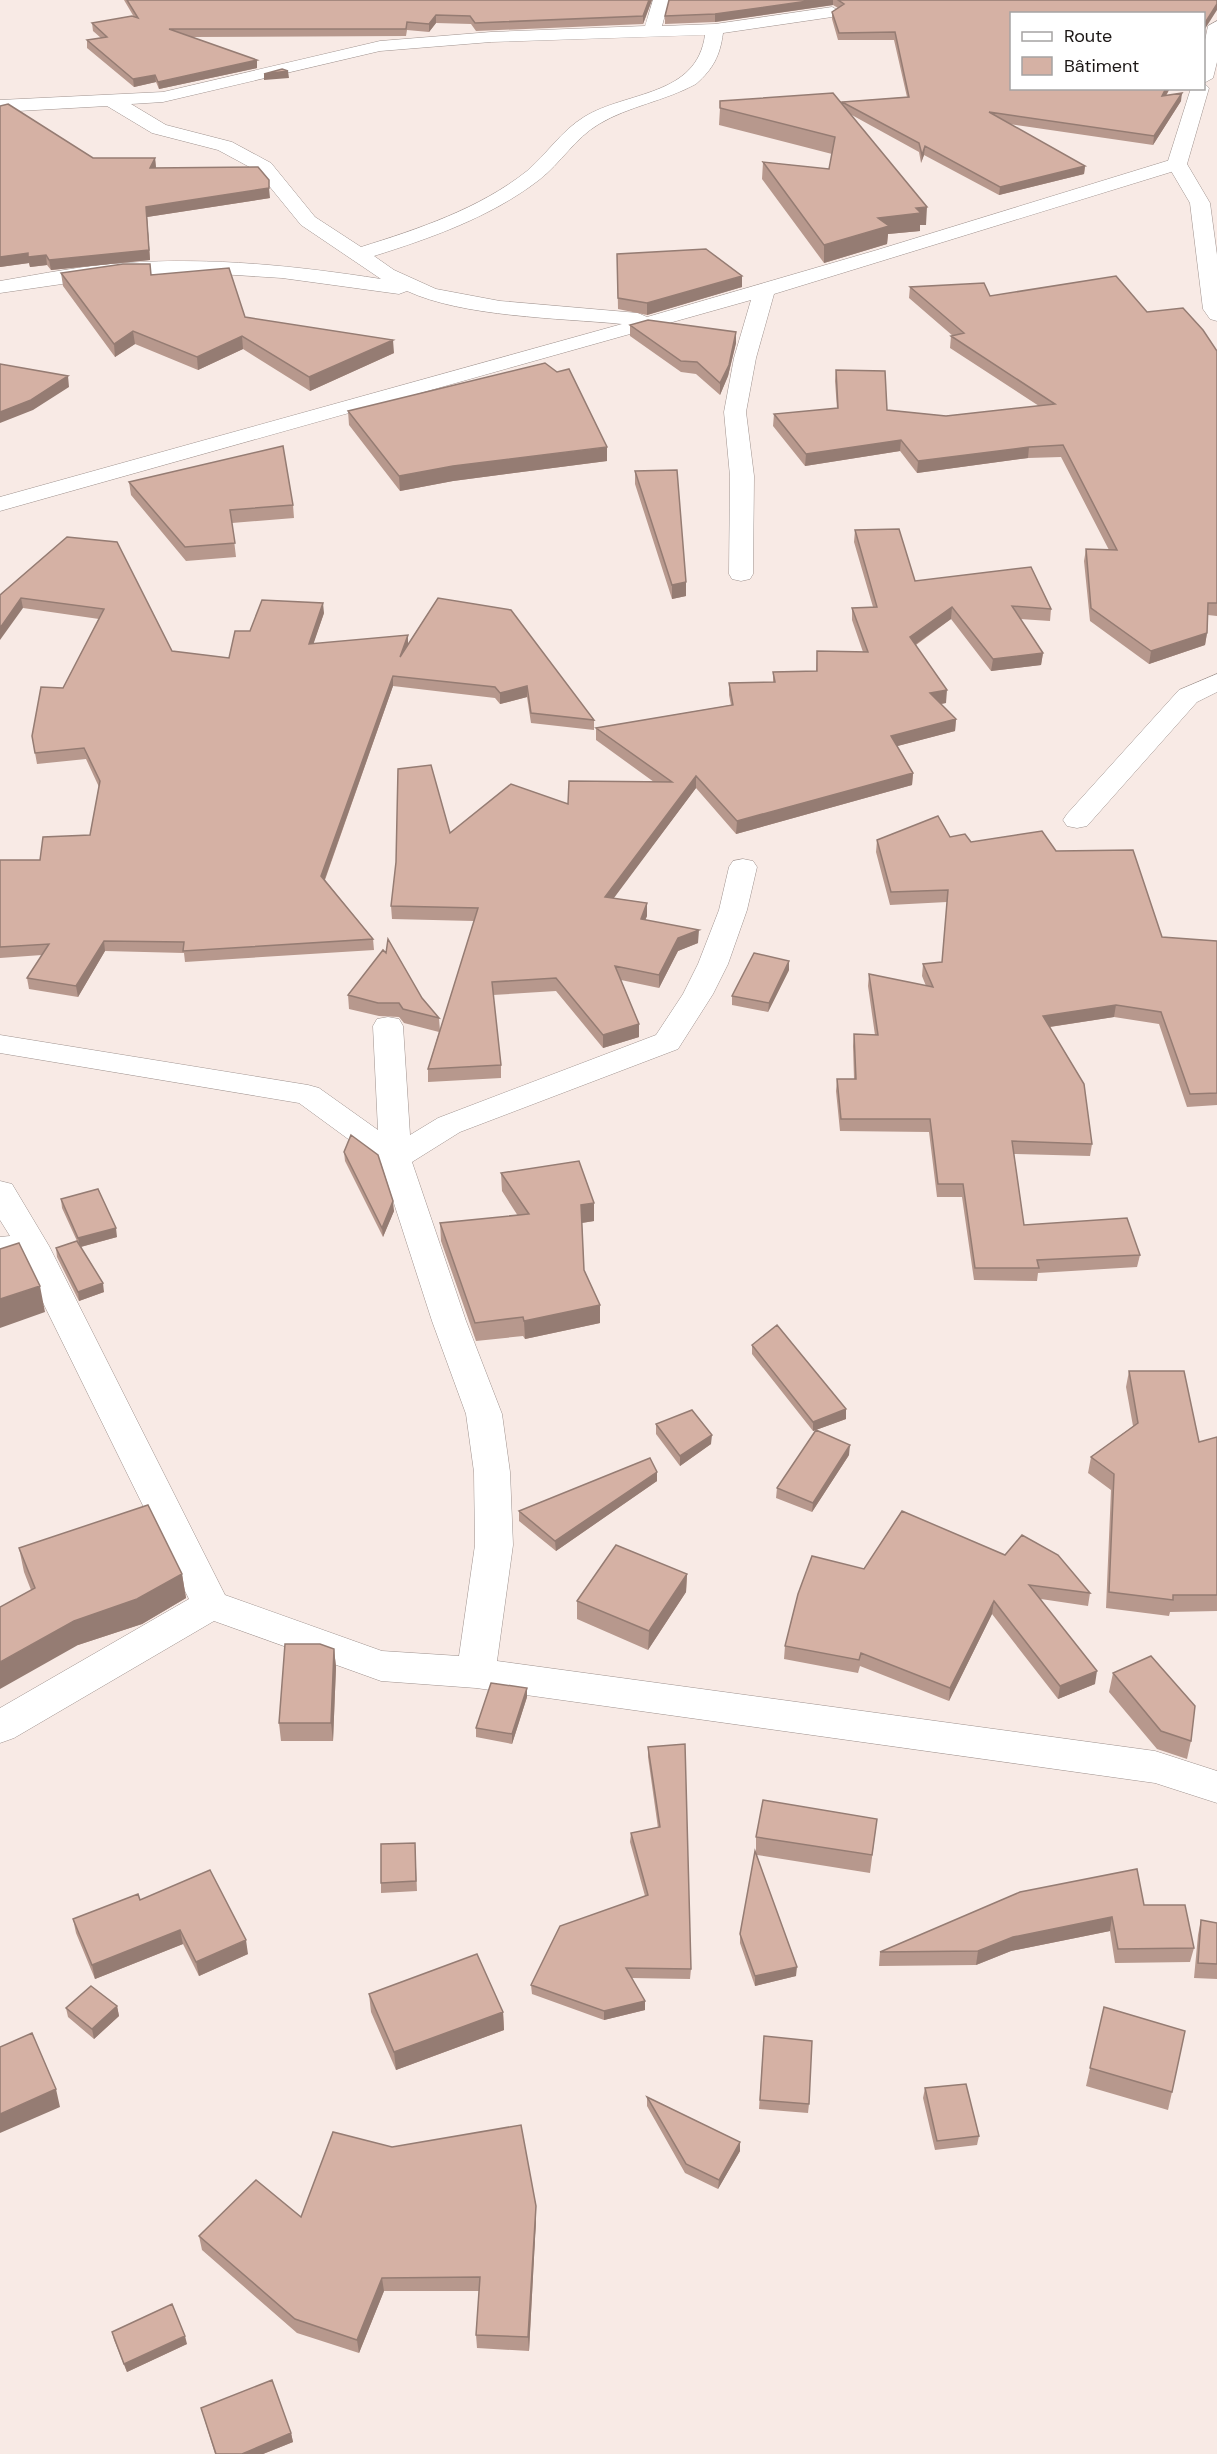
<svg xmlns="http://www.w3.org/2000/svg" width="1217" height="2454" viewBox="0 0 1217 2454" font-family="'DM Sans',sans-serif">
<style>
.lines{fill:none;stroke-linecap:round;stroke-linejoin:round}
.minor-casing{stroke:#9f928e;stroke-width:1}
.tertiary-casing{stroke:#9f928e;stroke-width:1}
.minor{fill:#fff;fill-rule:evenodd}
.tertiary{fill:#fff;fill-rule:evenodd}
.wall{fill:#b7988d}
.shaded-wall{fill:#957c73}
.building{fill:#d5b1a4;stroke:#957c73;stroke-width:1.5}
</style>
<rect width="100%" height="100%" fill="#f8eae5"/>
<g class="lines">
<g class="minor-casing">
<path id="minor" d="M653 0H669L662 26 715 24 832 7 841 12 832 17 723 33C720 56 713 69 696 84 665 101 629 106 599 124 575 138 561 163 539 180 491 217 431 238 374 256L394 270 436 289 500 301 638 313 647 317 877 250 1170 160 1177 158 1187 164 1184 168 774 294 756 358 746 412 754 476 753 574 750 579 741 581 732 579 729 574 730 476 724 412 734 358 751 300 0 511V497L622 324C559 318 463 317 407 291L399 294 282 278 203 273 124 275 0 293V281C42 274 84 265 126 263 212 257 297 266 381 279L301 225 257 171 218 150 152 133 107 106 0 112V100L163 92 380 41 491 32 645 26ZM705 35C697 97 626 91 584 117 561 131 547 154 527 171 479 209 418 229 361 247L315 217 271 163 232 142 166 125 131 104 163 102 380 51 491 42Z
M1217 674V692L1197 702 1087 826 1077 828 1067 826 1063 820 1067 814 1179 690Z
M743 859 753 861 757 867 747 910 728 964 713 994 678 1049 460 1132 412 1162 466 1321 502 1414 510 1472 513 1545 497 1661 1155 1751 1217 1771V1803L1155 1783 476 1688 381 1681 214 1621 14 1738 0 1743V1708L189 1599 21 1258 0 1259V1237L10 1236 0 1220V1181L12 1184 49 1246 225 1595 382 1651 459 1656 475 1545 474 1472 466 1414 432 1321 381 1163 299 1103 0 1053V1035L308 1085 319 1088 378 1130 373 1026 377 1019 388 1017 399 1019 403 1026 410 1135 438 1118 656 1035 683 994 698 964 719 910 729 867 733 861Z"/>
</g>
<g class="tertiary-casing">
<path id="tertiary" d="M1217 21V62L1213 78 1204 83V45L1208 26Z
M1204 83 1209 88 1187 164 1210 203 1217 255V321L1210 319 1203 309 1190 203 1167 164 1191 88H1204Z"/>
</g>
<use href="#minor" class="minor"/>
<use href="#tertiary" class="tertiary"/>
</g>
<path class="wall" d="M124 0H652L643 24 476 31 471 24 436 23 429 32 407 30 406 36 192 37 257 68 159 89 156 82 134 87 87 48V40L101 38 93 31 92 23 134 17Z
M669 0H1217L1011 88H1170L1166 96 1181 101 1153 145 1009 124 1085 166 1084 174 999 195 924 155 921 163 919 152 850 114 926 225H920V231L888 234 887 244 824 263 762 179 763 162 829 169 832 154 719 125 720 108 842 104V102L907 97 894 40H838L832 19V12L838 8 833 5 715 22 665 24V16Z
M0 106 93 158H155L156 168 270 198 147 217 150 260 51 270 47 265 30 267 29 263 0 267Z
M617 254 742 287 647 315 618 309Z
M150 264 151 275 245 317 394 353 310 391 243 349 198 370 135 344 115 357 63 286 61 273Z
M910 287 1147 312 1217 351V616L1208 615 1207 633 1205 645 1149 664 1090 621 1084 561 1086 549 1109 550 1061 457 1028 458 917 473 900 451 805 466 773 426 774 414 837 409 835 381 836 370 887 410 946 416 1039 406 950 348 951 336H953L909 298Z
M630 325 736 332V343L728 376 720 395 696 374 681 372 630 336Z
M348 411 607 461 453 481 400 491 349 425Z
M635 471 686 582V596L672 599 635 484Z
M129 482 293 505 294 518 232 523 236 557 186 561 131 495Z
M855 530 915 581 1051 609 1050 621 1020 619 1043 653 1041 665 991 671 951 619 916 645 946 703 940 704 956 719 955 731 897 746 913 773 912 785 736 834 696 788 613 898 647 903V916L645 920 698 943 678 951 659 988 621 980 639 1024V1037L603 1048 556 991 493 995 501 1065V1078L428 1082V1069L439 1032 404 1023 399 1017 379 1016 349 1009 348 995 422 998 439 1018 440 1031 474 921 392 919 391 906 450 833 654 782 596 740V728L731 705 729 695V683L773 682V672L816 671 817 651 863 652 852 620V608L873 607 854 542Z
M67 537 172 651 229 658 250 631 324 613 313 644 408 635V644L438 598 594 720V730L531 723 527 697 500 704 495 698 393 686 325 880 373 939 374 950 185 962 184 953 105 951 78 997 29 989 27 978 42 955 0 958V860H40L90 835 99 787 86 759 37 764 32 736 63 688 99 619 23 608 0 595Z
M950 837 971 842 1056 851 1162 937 1217 941V1105L1187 1107 1159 1024 1114 1017 1050 1027 1092 1144 1090 1156 1014 1154 1024 1225 1140 1255 1137 1267 1038 1273 1037 1281 974 1280 962 1197H937L929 1132 840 1131 836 1091 837 1079H854L853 1046 854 1034 875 1035 868 986 869 974 926 986 922 976 923 964 942 962 947 902 890 905 876 852 877 840Z
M789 970 768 1012 732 1005V996Z
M344 1152 394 1211 383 1237 345 1161Z
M501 1173 594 1221 582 1223 584 1270 600 1323 525 1339 523 1336 476 1341 441 1241 440 1223 518 1216 502 1191Z
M61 1199 117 1237 81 1247 104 1292 79 1301 57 1257 56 1248 77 1241 62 1208Z
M752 1345 846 1419 813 1431 752 1354Z
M1129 1371 1199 1442 1217 1437V1611L1170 1612 1169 1616 1106 1608 1111 1490 1088 1473 1091 1457 1133 1426 1126 1387Z
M656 1424 711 1444 680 1466 656 1434Z
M849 1455 812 1512 776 1498 777 1488Z
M657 1472V1481L556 1551 519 1521V1511Z
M902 1511 1090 1593 1088 1606 1041 1599 1095 1684 1058 1699 992 1614 949 1701 860 1666 858 1673 784 1659 785 1646 864 1569Z
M19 1548 182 1574 186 1598 142 1624 78 1645 31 1590 24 1572Z
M687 1574 686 1592 648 1650 577 1619V1601Z
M334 1649 336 1667 333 1741H281L279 1723Z
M1113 1673 1191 1741 1187 1759 1157 1749 1109 1692Z
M527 1697 512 1744 476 1737V1728Z
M648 1747 691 1969 690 1979 631 1978 645 2001V2010L604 2020 532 1994 531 1985 645 1896 630 1842 631 1833 658 1828 648 1757Z
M877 1819 870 1873 757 1855 796 1976 755 1986 740 1943V1934L756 1852V1837Z
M415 1843 417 1891 381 1893V1883Z
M140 1900 248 1954 199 1976 183 1944 95 1979 76 1933 73 1919Z
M1144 1905 1194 1948 1190 1962 1115 1963 1110 1931 1011 1951 976 1965 879 1966 880 1952Z
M1201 1920 1217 1923V1979L1194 1978 1198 1935Z
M369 1994 503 2012 504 2030 396 2070 371 2012Z
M117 2006 119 2016 94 2039 68 2017 66 2008Z
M1104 2007 1172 2092 1168 2110 1086 2086Z
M764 2036 809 2104 808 2113 759 2109Z
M925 2088 979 2136 977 2145 935 2150 923 2098Z
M647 2097 740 2142V2151L718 2189 685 2173 647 2106Z
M536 2206V2220L529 2351 477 2348 476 2335 479 2291H384L359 2353 297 2333 202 2250 199 2236 301 2217Z
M112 2332 187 2344 127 2372 114 2340Z
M201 2408 291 2433 293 2442 263 2454H215Z"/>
<path class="shaded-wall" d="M649 0H652L643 24V16Z
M815 0H833V5L715 22V14Z
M1217 4V10L1203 32V26Z
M436 15V23L429 32V24Z
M257 60V68L159 89 158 82Z
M288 71 289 78 264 80V74Z
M155 75 156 82 134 87 133 79Z
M1166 88H1170L1161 104 1162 96Z
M1182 93 1181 101 1153 145 1154 136Z
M925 146 924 155 921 163 922 155Z
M155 158 156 168 151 178 150 168Z
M1085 166 1084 174 999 195 1000 187Z
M269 188 270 198 147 217 150 260 51 270 49 260 146 207Z
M927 207 926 225H920V231L888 234 887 244 824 263V245L878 218 916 208Z
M28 253 29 263 0 267V257Z
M46 255 47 265 30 267 28 257Z
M742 276V287L647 315V303Z
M133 331 135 344 115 357 114 344Z
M736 332V343L728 376 720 395V383Z
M242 336 243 349 198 370 197 357Z
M393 340 394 353 310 391 309 377Z
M68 376 69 387 33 410 0 423V412Z
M901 440 900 451 805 466 806 454Z
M607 447V461L453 481 400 491 399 476 453 466Z
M1029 447 1028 458 917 473 918 461Z
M686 582V596L672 599V585Z
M21 598 23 608 0 640V628Z
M323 603 324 613 310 654 309 644Z
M952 607 951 619 909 649 910 637Z
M1207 633 1205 645 1149 664 1151 651Z
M408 635V645L400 657Z
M1043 653 1041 665 991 671 993 659Z
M393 676V686L322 887 321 876Z
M527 686V697L500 704V693Z
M947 690 946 703 929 706 930 693Z
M956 719 955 731 890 748 891 736Z
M913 773 912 785 736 834 737 821Z
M696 776V788L605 910V897Z
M647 903V916L640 932 641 919Z
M699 930 698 943 678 951 659 988V975L678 938Z
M104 941 105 951 78 997 76 986Z
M789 961V970L768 1012 769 1003Z
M1116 1005 1114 1017 1042 1028 1043 1016Z
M639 1024V1037L603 1048V1035Z
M393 1201 394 1211 383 1237 382 1228Z
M594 1203V1221L581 1223V1205Z
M116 1228 117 1237 80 1247 78 1238Z
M103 1283 104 1292 79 1301 78 1292Z
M40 1286 45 1312 0 1328V1299Z
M600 1305V1323L525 1339 524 1321Z
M846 1409V1419L813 1431V1422Z
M712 1435 711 1444 680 1466V1456Z
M850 1445 849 1455 812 1512 813 1503Z
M657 1472V1481L556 1551 555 1541Z
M182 1574 186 1598 142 1624 78 1645 0 1689V1662L74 1621Z
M687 1574 686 1592 648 1650 649 1631Z
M994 1601 992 1614 949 1701 950 1688Z
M334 1649 336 1667 333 1741 331 1723Z
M1097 1671 1095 1684 1058 1699 1060 1686Z
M527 1688V1697L512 1744V1734Z
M1112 1917 1110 1931 1011 1951 976 1965 978 1951 1013 1937Z
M180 1930 183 1944 95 1979 92 1965Z
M246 1940 248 1954 199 1976 196 1962Z
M797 1967 796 1976 755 1986V1976Z
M645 2001V2010L604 2020V2011Z
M117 2006 119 2016 94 2039 92 2029Z
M503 2012 504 2030 396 2070 394 2052Z
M56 2089 60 2107 0 2133V2114Z
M740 2142V2151L718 2189 719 2180Z
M536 2206V2220L529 2351 528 2337Z
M382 2278 384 2291 359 2353 357 2340Z
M185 2336 187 2344 127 2372 124 2364Z
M291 2433 293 2442 263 2454H242Z"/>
<path class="building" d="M127 0H649L643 16 475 23 470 16 436 15 429 24 407 22 406 29H169L257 60 158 82 155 75 133 79 87 40 107 37 92 23 132 16 138 18Z
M669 0H815L715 14 665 16Z
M838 0H1217V4L1203 26V14H1011V88H1166L1162 96 1182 93 1154 136 989 112 1085 166 1000 187 925 146 922 155 919 143 842 102 909 97 895 32 839 33 832 12 844 4Z
M282 69 288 71 264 74Z
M833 93 927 207 916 208 921 213 878 218 889 226 824 245 763 162 829 169 835 137 720 108V101Z
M8 104 93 158H155L150 168 258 167 269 180V188L146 207 149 250 49 260 46 255 28 257V253L0 257V106Z
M706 249 742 276 647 303 618 298 617 254Z
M123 264H150L151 275 229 268 245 317 393 340 309 377 242 336 197 357 133 331 114 344 61 273Z
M1116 276 1147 312 1183 308 1203 330 1217 351V603H1208L1207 633 1151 651 1091 608 1086 549 1117 550 1063 445 1029 447 918 461 901 440 806 454 774 414 838 408 836 370 885 371 887 410 946 416 1055 404 951 336 964 333 910 287 984 283 990 296Z
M648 320 736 332 729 365 720 383 697 362 681 361 630 325Z
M545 363 557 372 569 369 607 447 453 466 399 476 348 411Z
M0 364 68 376 31 400 0 412Z
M283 446 293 505 230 510 235 543 185 547 129 482Z
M677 470 686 582 672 585 635 471Z
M899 529 915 581 1031 567 1051 609 1012 606 1043 653 993 659 952 607 910 637 947 690 930 693 956 719 891 736 913 773 737 821 696 776 605 897 647 903 641 919 699 930 678 938 659 975 615 966 639 1024 603 1035 556 978 492 982 501 1065 428 1069 478 908 391 906 396 862 398 769 431 765 450 833 511 784 568 804 569 781 672 782 596 728 733 705 729 683 775 682 773 672 817 671V651L868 652 852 608 877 607 855 530Z
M67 537 117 542 172 651 229 658 235 631H250L262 600 323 603 309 644 408 635 400 657 438 598 511 610 594 720 531 713 527 686 500 693 495 687 393 676 321 876 373 939 183 951 184 942 104 941 76 986 27 978 49 944 0 947V860H40L43 837 90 835 100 781 84 748 35 753 32 736 41 687 63 688 104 609 21 598 0 628V595Z
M938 816 950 837 965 834 971 842 1042 831 1056 851 1133 850 1162 937 1217 941V1093L1190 1094 1161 1012 1116 1005 1043 1016 1084 1084 1092 1144 1012 1141 1024 1225 1127 1218 1140 1255 1037 1260 1039 1268H975L963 1184H938L930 1119H841L837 1079H856L854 1034 878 1035 869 974 933 987 923 964 942 962 948 890 891 892 877 840Z
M388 939 422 998 439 1018 403 1009 399 1003H378L348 995 383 950 386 953Z
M754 953 789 961 769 1003 732 996Z
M351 1135 378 1155 393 1201 382 1228 344 1152Z
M579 1161 594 1203 581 1205 584 1270 600 1305 524 1321 523 1317 475 1323 440 1223 529 1214 501 1173Z
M98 1189 116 1228 78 1238 61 1199Z
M77 1241 103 1283 78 1292 56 1248Z
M19 1243 40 1286 0 1299V1249Z
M777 1325 846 1409 813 1422 752 1345Z
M1129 1371H1184L1199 1442 1217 1437V1595H1173V1600L1109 1592 1114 1474 1091 1457 1138 1423Z
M692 1410 712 1435 680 1456 656 1424Z
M816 1430 850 1445 813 1503 777 1488Z
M650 1458 657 1472 555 1541 519 1511Z
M148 1505 182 1574 137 1599 74 1621 0 1662V1607L35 1588 19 1548Z
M902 1511 1005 1555 1022 1535 1058 1555 1090 1593 1029 1585 1097 1671 1060 1686 994 1601 950 1688 861 1653 859 1660 785 1646 798 1594 812 1556 864 1569Z
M616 1545 687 1574 649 1631 577 1601Z
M285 1644H320L334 1649 331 1723H279Z
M1151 1656 1195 1706 1191 1741 1161 1731 1113 1673Z
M491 1683 527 1688 512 1734 476 1728Z
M685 1744 691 1969 626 1968 645 2001 604 2011 531 1985 560 1926 648 1895 631 1833 660 1827 648 1747Z
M763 1800 877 1819 872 1855 756 1837Z
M415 1843 416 1881 381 1883V1844Z
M755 1851 797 1967 755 1976 740 1934Z
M1137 1869 1144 1905H1185L1194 1948 1118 1949 1112 1917 1013 1937 978 1951 880 1952 1020 1892Z
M210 1870 246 1940 196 1962 180 1930 92 1965 73 1919 138 1894 140 1900Z
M1201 1920 1217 1923V1964L1198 1963Z
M477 1954 503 2012 394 2052 369 1994Z
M91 1986 117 2006 92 2029 66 2008Z
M1104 2007 1185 2031 1172 2092 1090 2068Z
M32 2033 56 2089 0 2114V2047Z
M764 2036 812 2041 809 2104 760 2100Z
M966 2084 979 2136 937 2141 925 2088Z
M647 2097 740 2142 719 2180 686 2164Z
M521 2125 536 2206 528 2337 476 2335 480 2277 382 2278 357 2340 295 2319 199 2236 256 2180 301 2217 333 2132 392 2147Z
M172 2304 185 2336 124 2364 112 2332Z
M272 2380 291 2433 242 2454H216L201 2408Z"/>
<rect x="1010" y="12" width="195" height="78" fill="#ffffff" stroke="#a5a3a2" stroke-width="1.5"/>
<rect x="1022" y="32" width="30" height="9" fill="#ffffff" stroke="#a5a3a2" stroke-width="1.5"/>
<text x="1064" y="42" font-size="18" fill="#1d1817">Route</text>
<rect x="1022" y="57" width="30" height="18" fill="#d5b1a4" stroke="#a5a3a2" stroke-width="1.5"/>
<text x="1064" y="72" font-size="18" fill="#1d1817">Bâtiment</text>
</svg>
